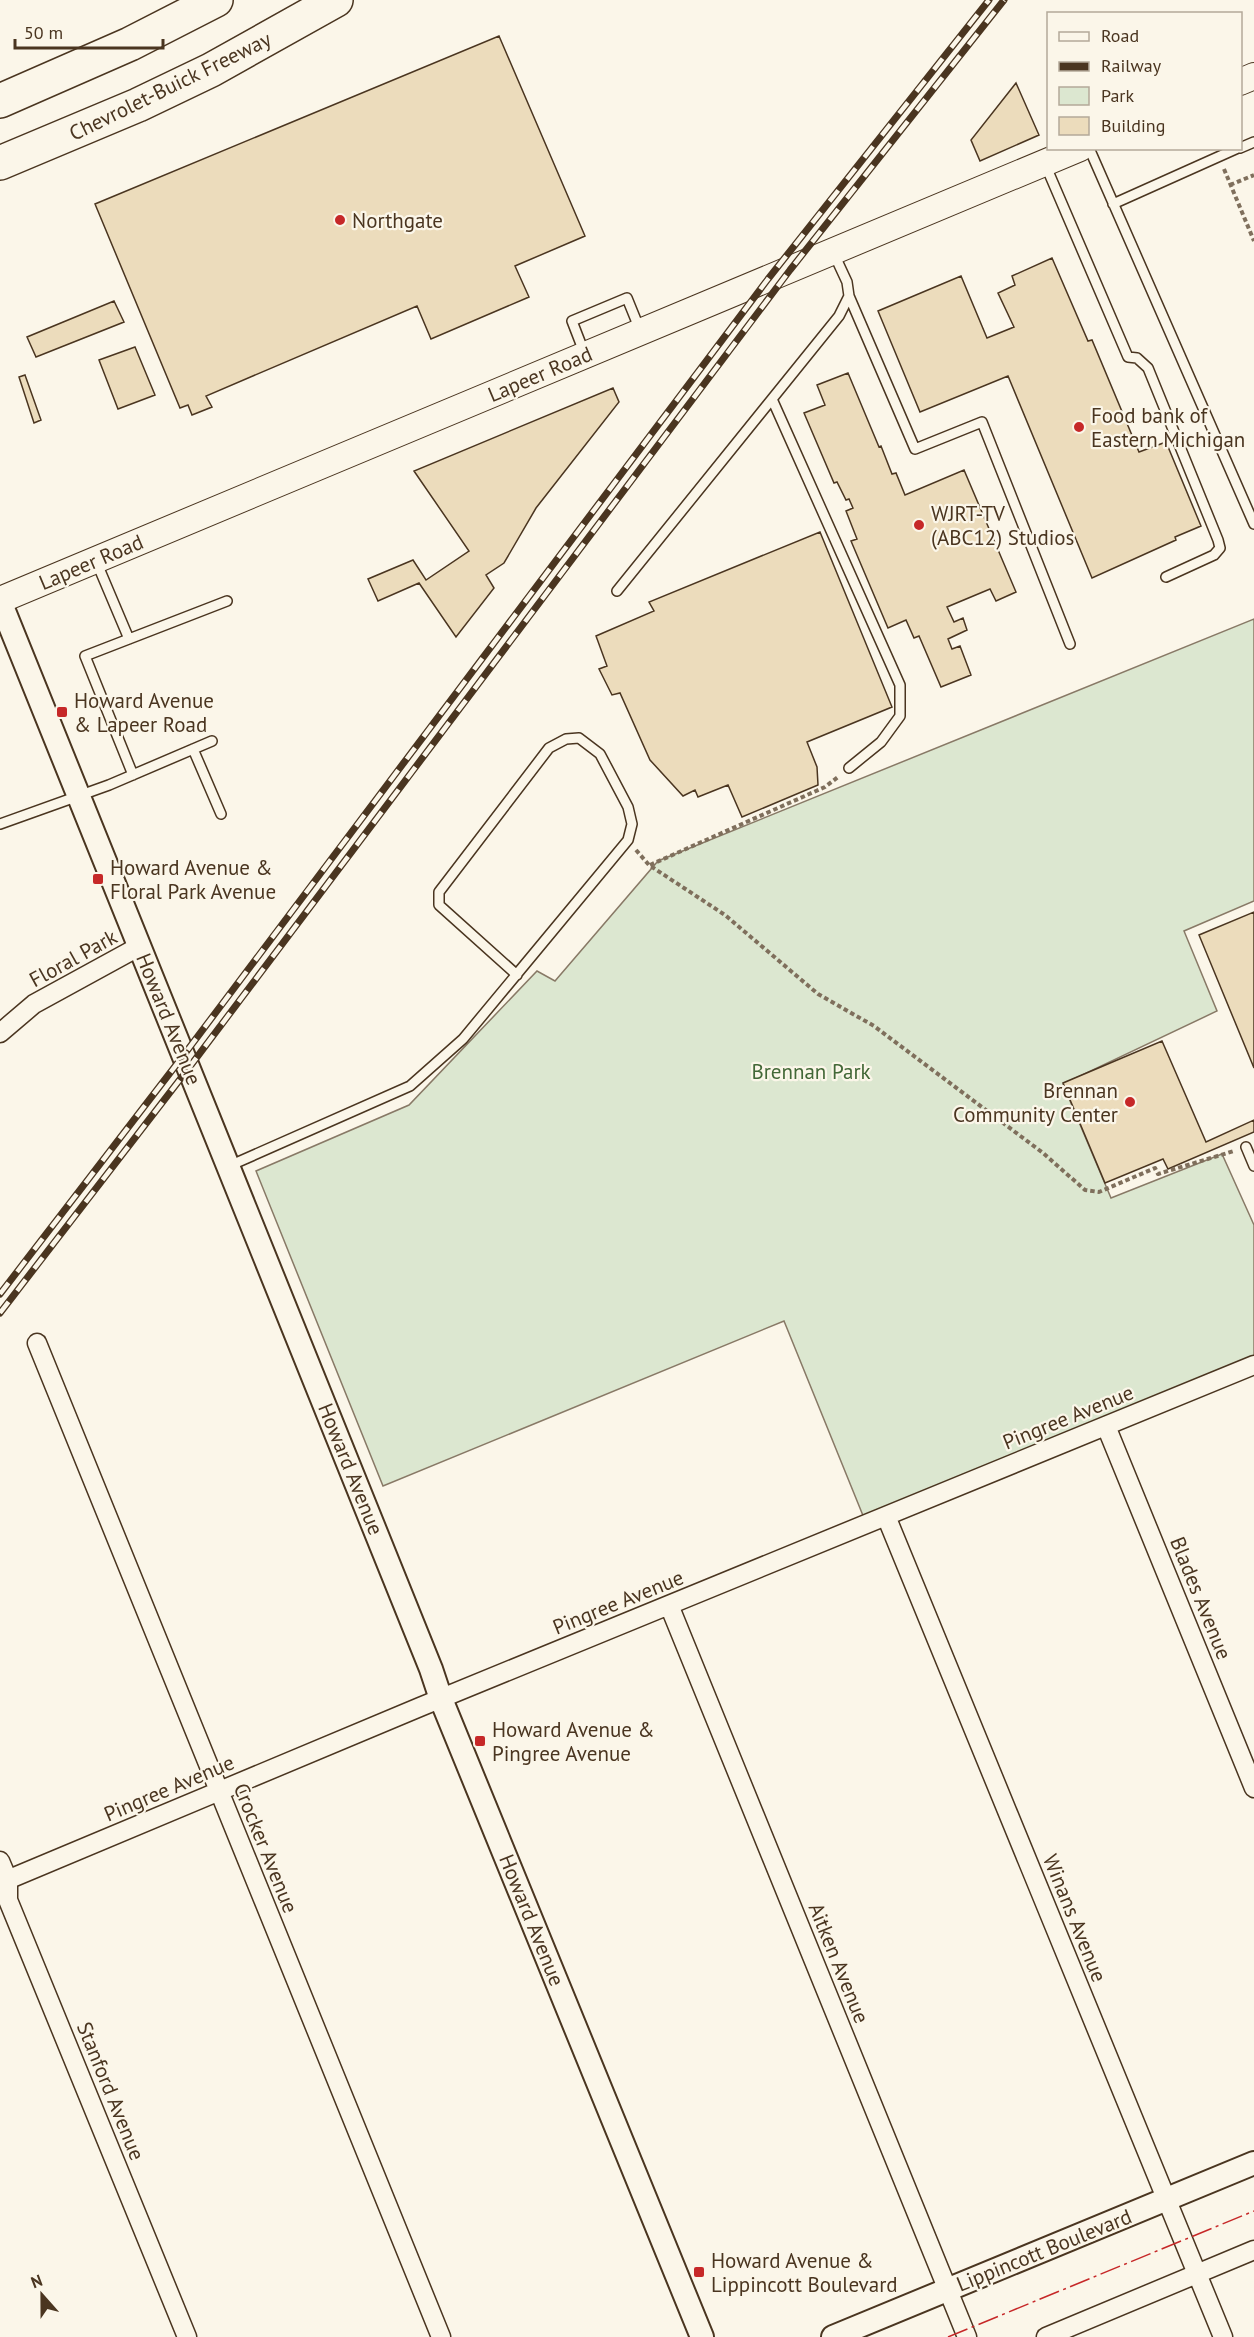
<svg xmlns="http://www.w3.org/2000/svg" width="1254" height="2337" viewBox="0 0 1254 2337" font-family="'PT Sans',sans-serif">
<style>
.green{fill:#dce7d0;stroke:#887966;stroke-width:1.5}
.building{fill:#ecdcbc;stroke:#4a3520;stroke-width:1.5}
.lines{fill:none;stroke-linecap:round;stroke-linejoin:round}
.service-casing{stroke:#4a3520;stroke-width:12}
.minor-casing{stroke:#4a3520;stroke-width:21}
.tertiary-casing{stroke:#4a3520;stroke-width:26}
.secondary-casing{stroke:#4a3520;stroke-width:28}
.motorway-casing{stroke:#4a3520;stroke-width:36}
.path{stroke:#7f6f5c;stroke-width:4;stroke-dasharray:4.5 3;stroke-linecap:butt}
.service{stroke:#fbf6e9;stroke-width:9}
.minor{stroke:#fbf6e9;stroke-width:18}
.tertiary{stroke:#fbf6e9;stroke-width:22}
.secondary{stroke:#fbf6e9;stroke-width:26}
.motorway{stroke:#fbf6e9;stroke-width:33}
.rail-casing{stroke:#4a3520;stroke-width:7}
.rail{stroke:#fbf6e9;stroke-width:4.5;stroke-dasharray:14;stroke-linecap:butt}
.power{stroke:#c62828;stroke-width:1.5;stroke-dasharray:21 4.5 3 4.5;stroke-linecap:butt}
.poi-dot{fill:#c62828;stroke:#fbf6e9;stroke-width:2}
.labels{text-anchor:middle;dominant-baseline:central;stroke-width:4.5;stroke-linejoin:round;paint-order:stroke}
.street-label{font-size:21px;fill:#4a3520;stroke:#fbf6e9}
.poi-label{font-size:21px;fill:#4a3520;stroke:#fbf6e9;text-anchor:start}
.park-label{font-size:21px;fill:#436837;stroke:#fbf6e9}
</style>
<rect width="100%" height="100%" fill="#fbf6e9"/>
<path class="green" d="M1254 619V901L1184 931 1217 1011 1063 1084 1111 1198 1222 1154 1254 1225V1356L864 1518 784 1321 383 1486 256 1171 409 1105 537 971 555 981 658 861Z"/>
<path class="building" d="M499 36 585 236 515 266 529 297 431 339 417 306 206 396 212 407 192 415 188 405 180 408 95 204Z
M1016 83 1039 135 980 161 971 140Z
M1052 258 1088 341 1092 340 1139 452 1166 442 1201 526 1175 537 1176 540 1092 578 1008 376 920 412 878 311 961 276 987 338 1014 327 998 293 1015 285 1012 276Z
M114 301 124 322 36 357 27 337Z
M135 347 155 395 118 409 99 360Z
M848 373 879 447 881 446 892 474 896 473 905 495 964 470 1016 592 996 601 990 589 947 607 954 622 963 618 967 630 948 639 952 649 960 646 971 675 941 687 919 636 914 638 906 620 888 628 851 541 857 539 846 511 853 508 849 499 846 500 837 482 834 483 804 413 825 405 817 385Z
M25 375 41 420 34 423 19 377Z
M613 388 619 402 536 508 504 563 486 575 494 588 456 637 419 583 378 601 368 579 413 560 426 580 469 551 414 471Z
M820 532 892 707 807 742 817 767 818 785 742 817 728 785 698 797 695 790 683 796 650 760 620 693 612 695 599 669 607 666 596 636 654 611 649 602Z
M1254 912V1068L1199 935Z
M1162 1041 1206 1142 1254 1120V1132L1168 1169 1163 1159 1105 1183 1063 1083Z"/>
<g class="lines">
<g class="service-casing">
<path id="service" d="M1089 148 1254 524
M1240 148 1254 142
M1045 164 1128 357 1137 358 1148 368 1218 540 1220 548 1214 555 1166 577
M1113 204 1238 148
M849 296 915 449 982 422 1070 644
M584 352 572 321 627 298 640 330
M772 399 900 685V716L881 742 849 768
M96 561 129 639
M617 591 839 316 849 296 847 282 834 254
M193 749 221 814
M133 775 85 656 227 601
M0 824 109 785 212 741
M1246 1147 1254 1166
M229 1166 410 1086 463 1039 628 840 632 824 628 807 600 754 579 738 566 739 549 748 439 892V905L517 975"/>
</g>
<g class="minor-casing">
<path id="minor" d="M0 1033 34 1004 140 946
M37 1343 441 2337
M1106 1426 1254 1788
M886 1516 1223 2337
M669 1605 967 2337
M0 1861 8 1880V1900L187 2337
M0 1883 420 1707 1254 1365
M1046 2337 1254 2250"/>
</g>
<g class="tertiary-casing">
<path id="tertiary" d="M0 601 431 1669 441 1699 702 2337
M833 2337 1254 2163"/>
</g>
<g class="secondary-casing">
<path id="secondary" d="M1240 82 1254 76
M0 600 1080 148"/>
</g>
<g class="motorway-casing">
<path id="motorway" d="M0 101 130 44 216 0
M0 163 138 105 211 70 336 0"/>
</g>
<path class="path" d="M1224 169 1254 241
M1230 185 1254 175
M636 850 649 865 725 915 818 994 874 1026 1043 1153 1085 1190 1099 1192 1155 1168 1158 1174 1234 1151
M650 865 825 787 838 777"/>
<use href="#service" class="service"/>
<use href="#minor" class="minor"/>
<use href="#tertiary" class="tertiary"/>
<use href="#secondary" class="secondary"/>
<use href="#motorway" class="motorway"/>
<g class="rail-casing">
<path id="rail" d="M0 1294 183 1056 768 279 989 0
M0 1313 188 1069 790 270 1004 0"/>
</g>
<use href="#rail" class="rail"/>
<path class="power" d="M948 2337 1254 2211"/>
</g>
<g class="poi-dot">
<circle cx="340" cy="220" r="6"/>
<circle cx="1079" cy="427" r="6"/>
<circle cx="919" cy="525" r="6"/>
<rect x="56" y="706" width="12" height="12" rx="3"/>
<rect x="92" y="873" width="12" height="12" rx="3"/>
<circle cx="1130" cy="1102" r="6"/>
<rect x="474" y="1735" width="12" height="12" rx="3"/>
<rect x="693" y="2266" width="12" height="12" rx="3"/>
</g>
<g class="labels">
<g class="street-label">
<text transform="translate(170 86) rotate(-26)">Chevrolet-Buick Freeway</text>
<text transform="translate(540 374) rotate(-23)">Lapeer Road</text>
<text transform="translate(91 562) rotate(-23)">Lapeer Road</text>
<text transform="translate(73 958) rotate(-29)">Floral Park</text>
<text transform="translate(169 1019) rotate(68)">Howard Avenue</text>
<text transform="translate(1068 1417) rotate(-22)">Pingree Avenue</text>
<text transform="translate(351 1469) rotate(68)">Howard Avenue</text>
<text transform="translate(1201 1598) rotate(68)">Blades Avenue</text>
<text transform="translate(618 1602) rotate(-22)">Pingree Avenue</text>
<text transform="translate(169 1788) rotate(-23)">Pingree Avenue</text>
<text transform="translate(266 1848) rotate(68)">Crocker Avenue</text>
<text transform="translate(1075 1918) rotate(68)">Winans Avenue</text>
<text transform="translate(532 1920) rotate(68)">Howard Avenue</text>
<text transform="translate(839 1963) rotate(68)">Aitken Avenue</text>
<text transform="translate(111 2091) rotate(68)">Stanford Avenue</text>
<text transform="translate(1044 2250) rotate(-22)">Lippincott Boulevard</text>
</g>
<g class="poi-label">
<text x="352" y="220">Northgate</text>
<text x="1091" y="415">Food bank of<tspan x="1091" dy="24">Eastern Michigan</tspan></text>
<text x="931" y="513">WJRT-TV<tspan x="931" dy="24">(ABC12) Studios</tspan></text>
<text x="74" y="700">Howard Avenue<tspan x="74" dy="24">&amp; Lapeer Road</tspan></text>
<text x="110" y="867">Howard Avenue &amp;<tspan x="110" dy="24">Floral Park Avenue</tspan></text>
<text x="1118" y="1090" text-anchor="end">Brennan<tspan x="1118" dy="24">Community Center</tspan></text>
<text x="492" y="1729">Howard Avenue &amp;<tspan x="492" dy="24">Pingree Avenue</tspan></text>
<text x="711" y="2260">Howard Avenue &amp;<tspan x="711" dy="24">Lippincott Boulevard</tspan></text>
</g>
<g class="park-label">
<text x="811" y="1071">Brennan Park</text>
</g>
</g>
<rect x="1047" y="12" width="195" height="138" fill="#fbf6e9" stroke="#b4a999" stroke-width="1.5"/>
<rect x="1059" y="32" width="30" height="9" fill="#fbf6e9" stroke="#b4a999" stroke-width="1.5"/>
<text x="1101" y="42" font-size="18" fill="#4a3520">Road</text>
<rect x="1059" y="62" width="30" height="9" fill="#4a3520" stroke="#b4a999" stroke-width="1.5"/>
<text x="1101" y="72" font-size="18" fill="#4a3520">Railway</text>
<rect x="1059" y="87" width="30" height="18" fill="#dce7d0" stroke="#b4a999" stroke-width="1.5"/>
<text x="1101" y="102" font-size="18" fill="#4a3520">Park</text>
<rect x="1059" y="117" width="30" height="18" fill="#ecdcbc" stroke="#b4a999" stroke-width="1.5"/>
<text x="1101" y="132" font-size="18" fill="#4a3520">Building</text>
<g transform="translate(42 2295) rotate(339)" stroke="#fbf6e9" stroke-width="4.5" paint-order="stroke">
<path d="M0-4.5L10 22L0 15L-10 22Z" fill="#4a3520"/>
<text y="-9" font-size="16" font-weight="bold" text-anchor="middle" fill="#4a3520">N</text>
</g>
<path d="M15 39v9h148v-9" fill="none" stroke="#4a3520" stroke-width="3"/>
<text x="24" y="39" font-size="18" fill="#4a3520" stroke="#fbf6e9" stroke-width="4.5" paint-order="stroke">50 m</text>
</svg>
